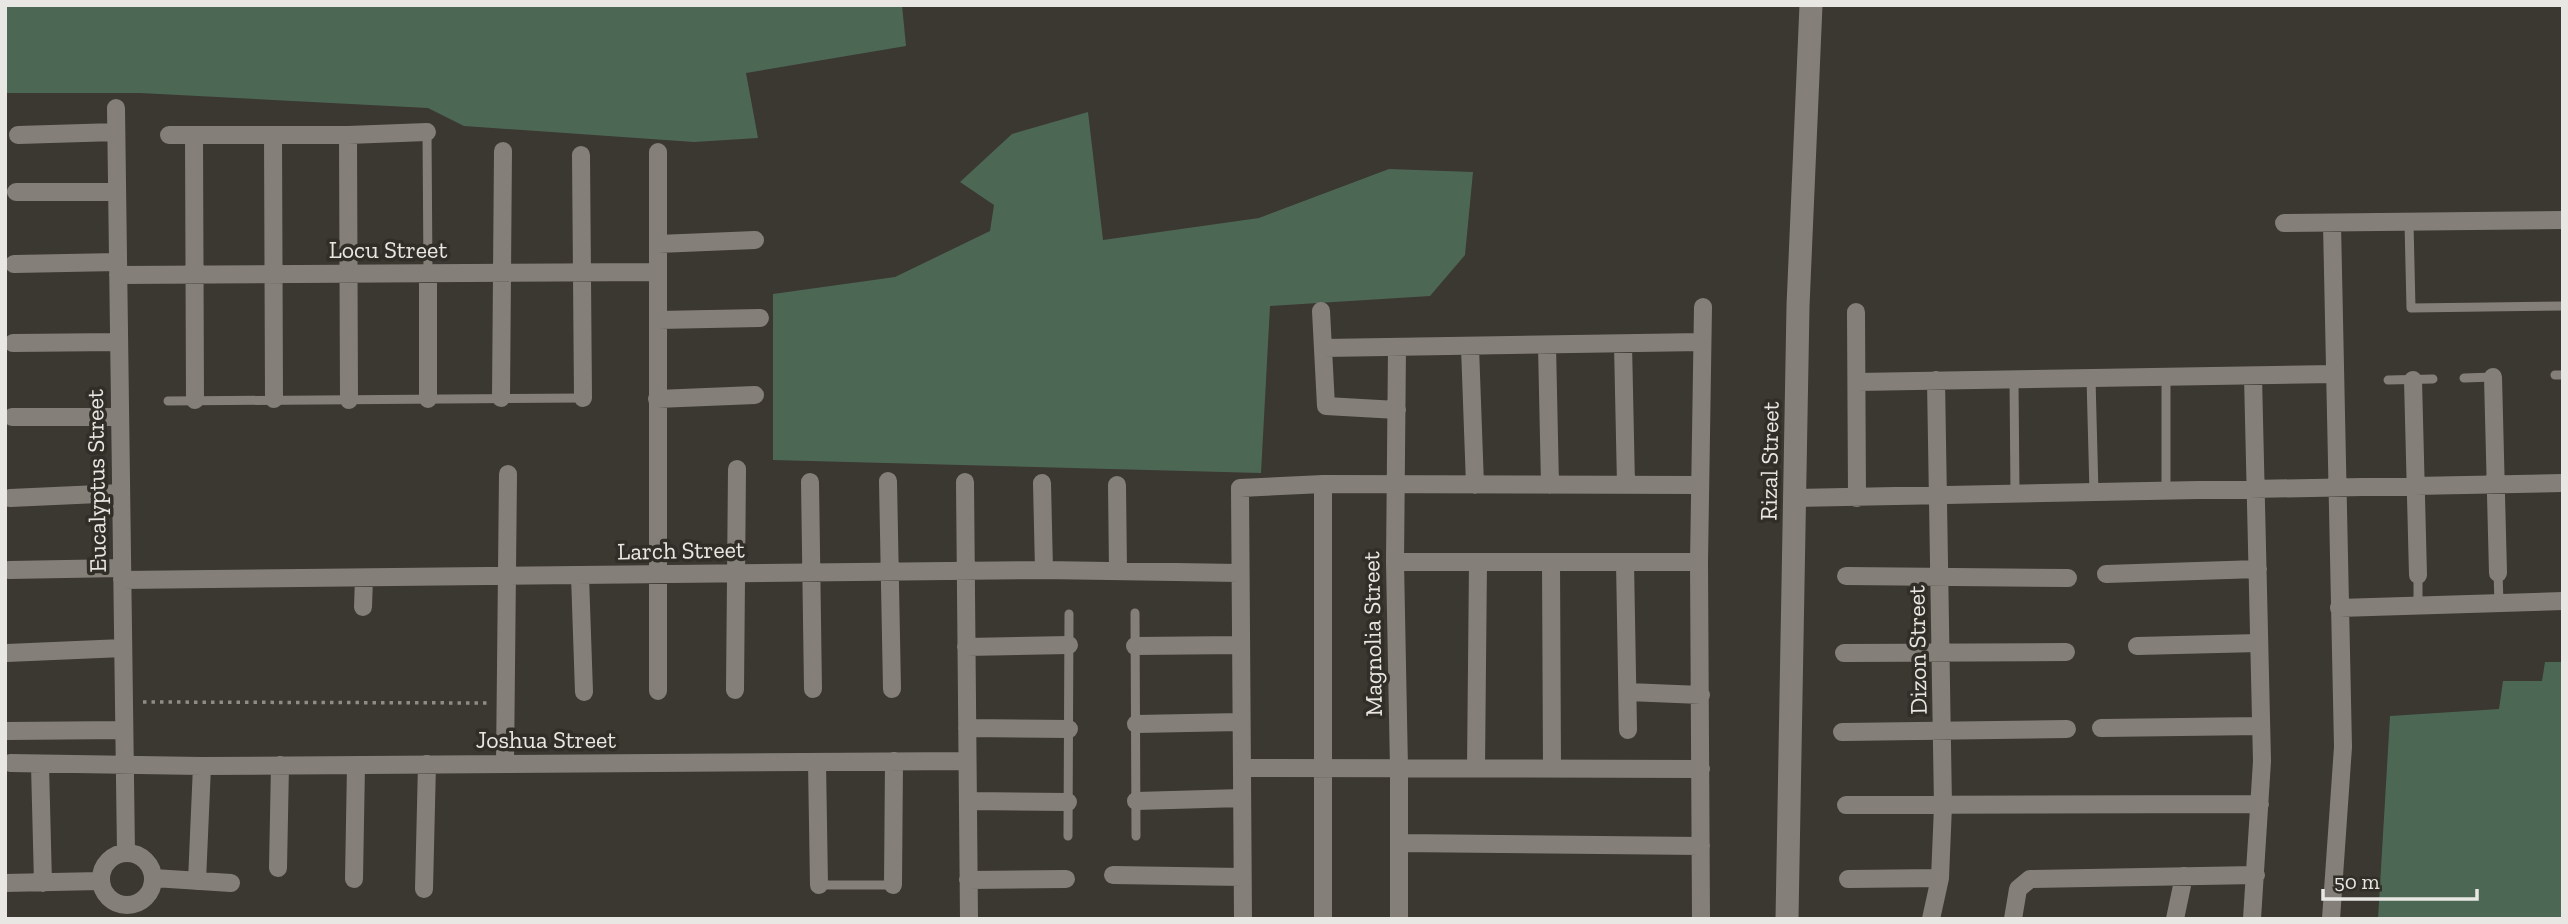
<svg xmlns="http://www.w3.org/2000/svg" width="2568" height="924" viewBox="0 0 2568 924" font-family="'Zilla Slab',serif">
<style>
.green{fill:#4d6755}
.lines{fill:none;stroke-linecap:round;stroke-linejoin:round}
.path{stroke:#8f8c87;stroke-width:3.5;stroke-dasharray:3.5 5;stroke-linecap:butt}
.service{stroke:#848079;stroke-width:9}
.minor{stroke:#848079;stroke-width:18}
.tertiary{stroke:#848079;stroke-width:23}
.labels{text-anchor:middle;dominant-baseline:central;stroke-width:7;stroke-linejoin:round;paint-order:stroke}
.street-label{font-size:24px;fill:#e9e7e3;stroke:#312d27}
</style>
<rect width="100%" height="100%" fill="#3b3731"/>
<path class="green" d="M5 5H902L906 46 746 73 758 138 694 142 464 126 428 108 140 93H5Z
M1088 112 1103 240 1259 218 1389 169 1473 172 1465 255 1430 296 1270 306 1261 473 773 460V294L895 277 990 231 994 205 960 182 1012 134Z
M2545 662H2563V919H2378L2390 716 2499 709 2503 681H2542Z"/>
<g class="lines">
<path class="path" d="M143 702 489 703"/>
<path class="service" d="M427 132 428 273
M2409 223 2411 308 2563 306
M2555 375H2563
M2166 377V491
M2091 378 2094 493
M2464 378 2493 377
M2014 380 2015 494
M2388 380 2433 379
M168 401 583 398
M2498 573 2499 603
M2418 575V606
M1135 613 1136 836
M1068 836 1069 614
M819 885H893"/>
<path class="minor" d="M116 108 126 853
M18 135 116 132
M169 135H348L427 132
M194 135 195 400
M273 135 274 399
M348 135 349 400
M658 152V691
M581 155 583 398
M16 192H117
M2284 223 2563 220
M658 244 755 240
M14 264 118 262
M428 273V399
M118 275 658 272
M1321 311 1326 406 1397 410
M1856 312 1857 498
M658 320 760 318
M13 343 118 342
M1623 344 1626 485
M1547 345 1550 485
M1470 347 1475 485
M1324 348 1702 342
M1397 348 1395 562 1399 768V919
M2493 377 2498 573
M2413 380 2418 575
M1857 382 2335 374
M501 398 503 151
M657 399 755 395
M12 417H120
M888 481 892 689
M810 482 813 689
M965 482 969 919
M1042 483 1044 570
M1117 485 1118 570
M10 498 121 493
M1795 498 2563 483
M1395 562H1699
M1551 562 1552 768
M1625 562 1628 730
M9 570 122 568
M2106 574 2258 569
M580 576 584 692
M1846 576 2068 578
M122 580 1044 570 1240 573
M363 607 364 578
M2339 608 2563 601
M1135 646 1241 645
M2137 646 2259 643
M966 647 1069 645
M7 653 123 648
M1844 653 2066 652
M735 690 737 469
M1628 692 1701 695
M1136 724 1241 722
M967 728 1069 729
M2101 728 2261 726
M6 731 124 730
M1842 732 2067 729
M817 762 819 885
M10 763 202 766 967 761
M505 764 508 474
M40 765 43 883
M1242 768 1701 769
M1476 768 1478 562
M968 801 1068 802
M1136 801 1242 798
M1846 805 2260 804
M1399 843 1701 846
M101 879a26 26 0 1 1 52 0a26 26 0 1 1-52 0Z
M278 868 280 765
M1113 875 1242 877
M154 878 231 883
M354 879 356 765
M1848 879 1940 878
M968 880 1066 879
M197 881 202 766
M5 883 100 881
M893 885 894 761
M424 889 427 764
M1243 919 1240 488 1323 484 1700 485
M1323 919V484
M1701 919 1699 562 1703 307
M1931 919 1940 878 1943 806 1936 380
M2013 919 2018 889 2030 879 2256 875
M2175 919 2184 876
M2252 919 2262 761 2253 376
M2331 919 2343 747 2332 224"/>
<path class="tertiary" d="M1787 919 1798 306 1811 5"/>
</g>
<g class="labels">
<g class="street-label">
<text x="388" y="249">Locu Street</text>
<text transform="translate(1769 461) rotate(-89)">Rizal Street</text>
<text transform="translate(96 481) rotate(-91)">Eucalyptus Street</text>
<text transform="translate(681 550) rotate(-1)">Larch Street</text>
<text transform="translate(1372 634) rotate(-91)">Magnolia Street</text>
<text transform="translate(1917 650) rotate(-91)">Dizon Street</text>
<text x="546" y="739">Joshua Street</text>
</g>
</g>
<rect width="2568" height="924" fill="none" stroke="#e9e7e3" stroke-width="14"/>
<path d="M2323 889v10h154v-10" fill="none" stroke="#e9e7e3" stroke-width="3.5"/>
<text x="2334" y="889" font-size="21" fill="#e9e7e3" stroke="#312d27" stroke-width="5" paint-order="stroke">50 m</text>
</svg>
